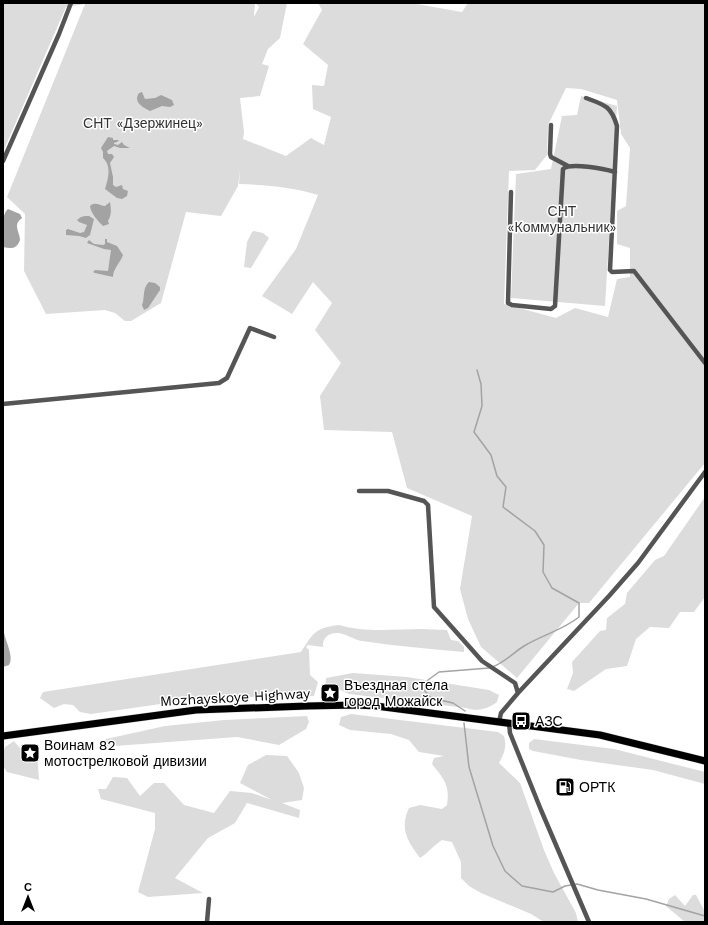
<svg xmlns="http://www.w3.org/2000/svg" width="708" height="925" viewBox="0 0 708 925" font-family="'Work Sans',sans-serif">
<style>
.green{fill:#dcdcdc;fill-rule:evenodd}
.water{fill:#a3a3a3}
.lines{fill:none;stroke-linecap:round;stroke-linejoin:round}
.stream{stroke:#a3a3a3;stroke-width:1.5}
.primary-casing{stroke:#dbdbdb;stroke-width:8}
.minor{stroke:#555;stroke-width:4.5}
.primary{stroke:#000;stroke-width:7}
.labels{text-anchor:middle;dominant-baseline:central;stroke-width:3;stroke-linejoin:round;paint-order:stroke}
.park-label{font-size:14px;fill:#333;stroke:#fff}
.poi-label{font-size:14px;fill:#000;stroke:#fff;text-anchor:start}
.street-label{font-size:14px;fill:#000;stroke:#fff}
</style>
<rect width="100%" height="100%" fill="#fff"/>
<path class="green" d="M3 3H255L254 17 259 7 256 3H287L280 38 268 49 262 64 269 66 260 96 240 98 244 132 243 139 286 156 311 138 324 145 331 117 313 109 312 85 324 86 328 65 303 44 322 10 318 3H411L462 12 468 3H705V463L589 603H579L517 678 481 647 468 619 460 589 472 516 407 488 392 432 324 430 320 396 341 363 315 330 332 303 313 282 292 314 262 296 296 249 318 195C292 187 266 185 239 184L240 170 238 186 221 216 186 212 161 303 131 321H125L115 313 105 310 46 314 24 271 25 214 7 197 85 4 66 7 3 152ZM566 88 581 89 617 100 621 134 630 148 626 206 617 211V244L630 248V277L617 279 608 317 575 308 556 318 504 304 509 171 535 170 547 155 548 125Z
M581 96 617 106 605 306 511 298 516 174 551 169 562 116 577 115Z
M254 231 263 233 269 238 251 268 244 267 247 242 252 232Z
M705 497V597L694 612H680L669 628 650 627 636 639 627 666 606 669 574 691 567 689 573 673 572 662 600 631 606 630 607 618 625 604 627 593 655 560 664 556Z
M339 625C366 633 394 629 422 629 430 629 439 630 447 630L451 640 458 641 464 647V652C430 649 396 646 362 641 354 640 344 632 336 633 328 633 322 639 323 647L308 645 306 647 309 650 310 675 318 682 314 696H274L188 700 91 714 80 712 73 705 64 704 54 708 40 698 43 692 301 652C313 633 315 628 339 625Z
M353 673 407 677 489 690 499 695 497 702C488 709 477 712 466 708L349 694 332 686 329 687 327 692 325 688 326 678Z
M351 714 498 732 504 736C507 747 504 754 499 763L520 783 544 850 554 873 576 913 578 922H544L531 914 481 893 469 886 461 878V862L452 842 442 840C434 845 428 853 420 858 408 842 399 829 409 808L420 805 442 809 447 805C450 785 444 779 432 764L434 758 444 756 419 752 409 740 391 734 350 730 339 725 341 717Z
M307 716 309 722 306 729 279 745 237 737 101 747 106 739 165 726 224 720Z
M534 739 614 749 705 772V784L653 770 581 760 533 751 529 749V743Z
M14 741C20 748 25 756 34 756L33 750 35 747 37 751 39 780 7 772 3 766V754L5 747Z
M266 755 287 756 299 773 304 788 302 800 282 803 300 810 299 818 247 803 235 823 208 838 175 878 203 893 148 897 138 892 155 829V813L101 799 98 789H106L113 777 127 778 140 796 154 783H164L184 805 214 813 230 791 252 793 272 800 240 783 248 765Z
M675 895 685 906 693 895H696L705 912V922H685L666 906 669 899Z"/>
<path class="water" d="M142 92 145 99 155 98 161 95 172 100 174 105 170 107 162 106 150 111C142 107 133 102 139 93Z
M108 137 113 138V140H118L119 141 114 143V144L118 145 122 142 124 145 130 148H120L114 146 107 151 108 154H112L114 157 110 163 113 177V185L116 187 122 185 123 189 128 191 127 196 122 199 117 198 105 189C108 179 112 166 103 158V152L101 148Z
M110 202C111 209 112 214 108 221L109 224 103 226C98 221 91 214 90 206 95 201 100 206 105 206Z
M8 209 20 214 22 218C12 225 20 232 20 240 17 249 11 249 3 247V218L6 211Z
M85 216H89L94 219 90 235 86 238 79 236 66 235V230L68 229 80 233 84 232 87 225 79 222 77 220 81 217Z
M105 239H107V242L117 246 123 255C120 263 113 269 113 277L95 273 93 272 95 270 108 271 111 250 104 249 87 243 89 240 94 244 103 245 105 244Z
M149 282 155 283 160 287V290L148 308 144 310 142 305C145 298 142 288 149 282Z
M3 613C5 621 3 627 4 633 6 642 14 657 9 665L3 667Z"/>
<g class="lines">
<path class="stream" d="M477 370 481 384 482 406 474 432 491 455 497 476 506 487 503 507 535 531 544 545 543 572 552 588 579 603V617C563 630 542 635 524 646 513 653 504 663 492 667
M465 711 453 703 431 698 425 691 428 680 439 672 489 668
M464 723 469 767 493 846 505 871 522 886 553 892 565 886 577 884 598 890 646 899 705 916"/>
<g class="primary-casing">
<path id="primary" d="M3 736 196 710 307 706 357 705 376 706 600 735 705 761"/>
</g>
<path class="minor" d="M586 98C605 105 611 106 617 126L610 270 612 272 634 271 705 363
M551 125 550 154 551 157 568 166
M3 161 59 34 71 3
M511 192 508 303 512 305 551 309 555 306 563 169C570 162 605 169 615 172
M3 404 219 383 227 378 250 328 274 337
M359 491H388L424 501 428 505 434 607 482 661 515 683 518 693
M499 722 501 713 518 693 609 596 638 563 705 472
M509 723 510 733 541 810 589 922
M207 922 209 899"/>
<use href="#primary" class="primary"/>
</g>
<defs>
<g id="sight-square" transform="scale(1)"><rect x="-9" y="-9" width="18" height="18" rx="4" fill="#000" stroke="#fff"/><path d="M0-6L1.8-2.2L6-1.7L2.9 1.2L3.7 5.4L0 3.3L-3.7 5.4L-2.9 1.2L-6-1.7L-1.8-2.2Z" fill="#fff"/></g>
<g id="bus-square" transform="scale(1)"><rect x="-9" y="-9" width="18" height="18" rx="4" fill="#000" stroke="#fff"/><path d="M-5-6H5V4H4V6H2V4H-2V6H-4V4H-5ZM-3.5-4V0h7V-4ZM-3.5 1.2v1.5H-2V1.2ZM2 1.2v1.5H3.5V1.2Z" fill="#fff"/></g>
<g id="fuel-square" transform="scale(1)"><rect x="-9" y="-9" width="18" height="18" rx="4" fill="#000" stroke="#fff"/><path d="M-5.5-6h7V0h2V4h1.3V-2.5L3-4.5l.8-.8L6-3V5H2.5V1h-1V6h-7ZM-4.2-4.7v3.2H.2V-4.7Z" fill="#fff"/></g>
</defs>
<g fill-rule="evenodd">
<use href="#sight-square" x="330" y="693"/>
<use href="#bus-square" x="521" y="721"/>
<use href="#sight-square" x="30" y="753"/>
<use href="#fuel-square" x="565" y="787"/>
</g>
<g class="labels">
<g class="park-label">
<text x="143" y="123">СНТ «Дзержинец»</text>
<text x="562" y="211">СНТ<tspan x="562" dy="16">«Коммунальник»</tspan></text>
</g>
<g class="poi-label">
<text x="344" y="685">Въездная стела<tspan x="344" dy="16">город Можайск</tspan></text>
<text x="535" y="721">АЗС</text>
<text x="44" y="745">Воинам 82<tspan x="44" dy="16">мотострелковой дивизии</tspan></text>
<text x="579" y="787">ОРТК</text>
</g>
<g class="street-label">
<text transform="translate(235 697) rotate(-3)">Mozhayskoye Highway</text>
</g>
</g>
<rect width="708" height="925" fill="none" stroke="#000000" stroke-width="8"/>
<g transform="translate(28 897)" stroke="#ffffff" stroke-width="3" paint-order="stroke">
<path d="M0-3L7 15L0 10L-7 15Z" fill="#000000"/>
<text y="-6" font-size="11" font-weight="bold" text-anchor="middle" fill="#000000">С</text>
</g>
</svg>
